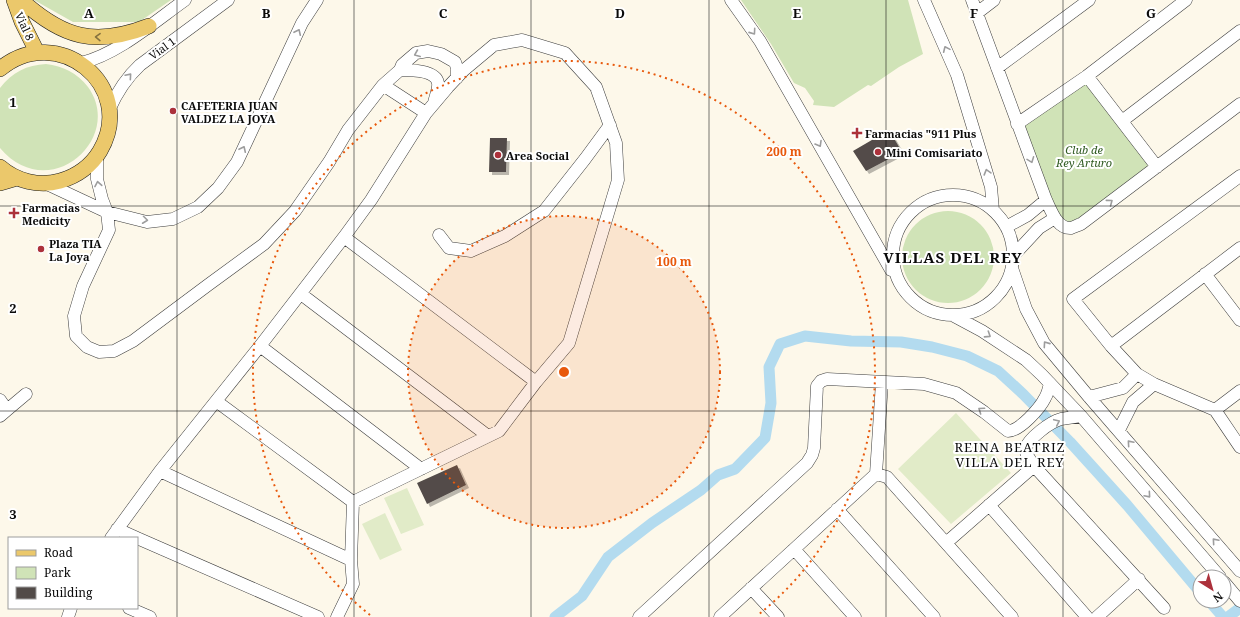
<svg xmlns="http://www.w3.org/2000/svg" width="1240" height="617" viewBox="0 0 1240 617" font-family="'Noto Serif',serif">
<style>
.green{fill:#d0e3b7}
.pitch{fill:#e1ebc8}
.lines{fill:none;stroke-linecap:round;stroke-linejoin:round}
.canal{stroke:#b3dbef;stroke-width:11}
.building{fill:#524b48;filter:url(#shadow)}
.minor-casing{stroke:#3d3d3d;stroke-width:13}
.major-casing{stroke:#1b1b1b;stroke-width:16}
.minor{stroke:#fff;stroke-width:12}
.major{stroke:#ebc86b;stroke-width:15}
.oneway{stroke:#9d9d9d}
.oneway2{stroke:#86723f}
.grid{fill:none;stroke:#0a0a0a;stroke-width:1;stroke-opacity:0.55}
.ring{fill:none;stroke:#e8590c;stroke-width:2;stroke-dasharray:2 4}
.poi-dot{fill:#ac313b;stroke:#fff;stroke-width:1.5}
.labels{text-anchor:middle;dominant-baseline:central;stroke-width:4;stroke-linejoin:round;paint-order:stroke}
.street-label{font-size:11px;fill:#0a0a0a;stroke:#fff}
.poi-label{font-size:11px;font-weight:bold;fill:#0a0a0a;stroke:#fff;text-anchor:start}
.park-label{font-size:11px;font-style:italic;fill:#305b22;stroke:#fff}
.quarter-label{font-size:13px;letter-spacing:1px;fill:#0a0a0a;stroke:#fff}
.district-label{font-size:15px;font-weight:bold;letter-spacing:1px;fill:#0a0a0a;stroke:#fff}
.grid-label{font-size:13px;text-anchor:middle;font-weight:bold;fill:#0a0a0a;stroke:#fff;stroke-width:4;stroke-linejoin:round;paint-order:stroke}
.centre{fill:#e8590c;stroke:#fff;stroke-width:2}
.ring-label{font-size:12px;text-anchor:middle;font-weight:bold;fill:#e8590c;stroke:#fff;stroke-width:4;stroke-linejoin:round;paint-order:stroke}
</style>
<defs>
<filter id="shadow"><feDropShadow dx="3" dy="3" stdDeviation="0" flood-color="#0004"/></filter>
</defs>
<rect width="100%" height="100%" fill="#fdf8ea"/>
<path class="green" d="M34 0H171L139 22H73Z
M741 0H908L923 54 899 67 871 86 868 85 834 107 813 105 814 101 805 88 794 83 771 44Z
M46 64C63 66 77 73 88 87 125 138 49 206 0 148V88C12 72 27 65 46 64Z
M1087 76 1157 167 1081 224 1063 226 1017 124Z
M902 257a46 46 0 1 1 92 0a46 46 0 1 1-92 0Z"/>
<path class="pitch" d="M956 413 1011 473 951 524 898 469Z
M407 488 424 525 401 534 384 498Z
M385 513 402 550 380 560 362 524Z"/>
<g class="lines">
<path class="canal" d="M1209 601 1223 617
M555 617 582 596 608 557 652 523 701 490 718 475 735 469 765 438 771 403 769 367 780 344 805 336 851 341 901 342 932 347 967 356 998 371 1023 394 1070 442 1127 505 1200 592
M1228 617 1240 608"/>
</g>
<path class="building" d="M889 130 902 152 866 171 853 151Z
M490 138H507L506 172H489Z
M457 465 466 485 427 504 417 483Z"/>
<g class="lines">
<g class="minor-casing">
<path id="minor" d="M731 0 760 41 891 270
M924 0 957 75 991 187 993 210
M972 0 1046 200C1051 210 1057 229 1071 228 1074 227 1078 225 1081 224L1240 104
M977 13 994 0
M81 63C118 54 154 22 185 0
M997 68 1089 0
M400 70C409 70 436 70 438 83 439 89 435 97 434 103
M1087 76 1186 0
M383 85 426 113
M109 110C117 92 126 78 140 65L228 0
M1122 121 1240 31
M1017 124 1087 76 1157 167
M97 155V179L102 199 107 212 109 230 83 286 74 316 76 336 87 347 99 352 114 351 133 341 208 285 264 244 295 211 329 162 348 130 383 85 400 70 402 65 416 53 428 51 441 54 455 62 457 68V78
M1240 176 1073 299 1111 346 1137 374 1154 384 1215 410 1240 447
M45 183 107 212 147 222 173 219 198 207 218 188 237 162 302 23 317 0
M893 255a60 60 0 1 1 120 0a60 60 0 1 1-120 0Z
M1006 227 1028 215 1046 200
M439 235 449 248 471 251 505 236 544 211 585 159 610 125
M344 237 536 382
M1013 256 1039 228 1055 218
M1012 268 1026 309 1044 343 1089 397 1240 571
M1205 274 1240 320
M301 294 488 436
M954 316 982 331 1026 360 1042 375 1081 416 1220 577
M260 346 421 469
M1111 346 1240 248
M882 382 876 474 887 477 1012 617
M1089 397 1123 388 1137 374
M0 400 7 410 0 416
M216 401 353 502
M7 410 26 394
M1215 410 1240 391
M1081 416C1074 417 1068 418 1061 419 1050 422 1029 438 1025 449L1027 455 1034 466 1164 608
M1119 430 1133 402 1154 384
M160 471 351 560
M989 505 1087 617
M837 509 934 617
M117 529 137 538
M111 538 160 471 260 346 344 237 371 200 426 113 448 87 464 70 494 45 522 40 565 53 596 87 616 143 618 180 569 343 536 382 499 431 353 502 351 560 353 584 337 617
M137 538 318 617
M946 543 1034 466
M794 549 855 617
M1224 582 1240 601
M751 588 778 617
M129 608 150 617
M68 617 71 608
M639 617 807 463 812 455 814 448 817 386 821 381 827 379 924 384 956 393 984 412 1008 431C1020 431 1040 408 1045 398 1048 393 1049 388 1050 383
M720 617 876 474
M1097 617 1139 579"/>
</g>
<g class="major-casing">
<path id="major" d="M14 0 22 22 37 52
M21 0C63 38 95 47 149 26
M0 69C57 21 138 86 100 151 91 166 77 176 60 181 39 187 16 181 0 167
M0 183 17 178"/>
</g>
<use href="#minor" class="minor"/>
<use href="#major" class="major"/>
</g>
<defs><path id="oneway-chevron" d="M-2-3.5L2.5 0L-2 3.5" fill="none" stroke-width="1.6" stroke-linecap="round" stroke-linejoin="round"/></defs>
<g class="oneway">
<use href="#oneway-chevron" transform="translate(298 32) rotate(-65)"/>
<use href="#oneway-chevron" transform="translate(753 32) rotate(55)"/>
<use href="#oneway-chevron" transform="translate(946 49) rotate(-114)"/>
<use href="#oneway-chevron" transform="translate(417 54) rotate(157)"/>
<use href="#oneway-chevron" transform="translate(129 76) rotate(-49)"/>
<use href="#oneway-chevron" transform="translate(819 144) rotate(60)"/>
<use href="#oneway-chevron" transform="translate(243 149) rotate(-65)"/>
<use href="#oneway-chevron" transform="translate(1031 160) rotate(69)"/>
<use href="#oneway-chevron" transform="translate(987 172) rotate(-106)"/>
<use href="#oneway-chevron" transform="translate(98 184) rotate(-100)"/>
<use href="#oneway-chevron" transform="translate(1110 202) rotate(-37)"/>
<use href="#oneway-chevron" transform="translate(145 220) rotate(7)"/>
<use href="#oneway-chevron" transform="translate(988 335) rotate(33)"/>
<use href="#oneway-chevron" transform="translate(1046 344) rotate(-125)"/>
<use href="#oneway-chevron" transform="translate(981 410) rotate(-145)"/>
<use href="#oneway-chevron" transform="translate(1057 422) rotate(-25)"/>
<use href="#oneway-chevron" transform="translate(1130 443) rotate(-131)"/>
<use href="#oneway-chevron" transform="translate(1148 495) rotate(49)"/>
<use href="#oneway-chevron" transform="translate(1215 541) rotate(-131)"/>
</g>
<use class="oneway2" href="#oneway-chevron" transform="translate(98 37) rotate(-179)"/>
<path class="grid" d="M177 0V617M354 0V617M531 0V617M709 0V617M886 0V617M1063 0V617M0 206H1240M0 411H1240"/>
<circle cx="564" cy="372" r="156" fill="#e8590c" fill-opacity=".12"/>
<g class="ring">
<circle cx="564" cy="372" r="156"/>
<path d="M370 615A311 311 0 1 1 758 615"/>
</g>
<g class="poi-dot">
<circle cx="173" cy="111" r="4"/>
<path d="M855 127h4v4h4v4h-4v4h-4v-4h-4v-4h4z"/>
<circle cx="878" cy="152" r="4"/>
<circle cx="498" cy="155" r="4"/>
<path d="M12 207h4v4h4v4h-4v4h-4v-4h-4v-4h4z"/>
<circle cx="41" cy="249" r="4"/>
</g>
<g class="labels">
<g class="street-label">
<text transform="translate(25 26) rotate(65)">Vial 8</text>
<text transform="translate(162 48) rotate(-36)">Vial 1</text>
</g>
<g class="poi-label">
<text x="181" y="105">CAFETERIA JUAN<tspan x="181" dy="13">VALDEZ LA JOYA</tspan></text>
<text x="865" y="133">Farmacias "911 Plus</text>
<text x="886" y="152">Mini Comisariato</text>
<text x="506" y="155">Area Social</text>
<text x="22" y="207">Farmacias<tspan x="22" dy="13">Medicity</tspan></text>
<text x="49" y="243">Plaza TIA<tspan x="49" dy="13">La Joya</tspan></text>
</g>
<g class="park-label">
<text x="1084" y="149">Club de<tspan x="1084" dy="13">Rey Arturo</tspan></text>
</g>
<g class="quarter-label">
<text x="1010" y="447">REINA BEATRIZ<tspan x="1010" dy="15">VILLA DEL REY</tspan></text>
</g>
<g class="district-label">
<text x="953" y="257">VILLAS DEL REY</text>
</g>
</g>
<g class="grid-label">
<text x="89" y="18">A</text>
<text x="266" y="18">B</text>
<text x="443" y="18">C</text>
<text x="620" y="18">D</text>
<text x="797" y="18">E</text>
<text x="974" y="18">F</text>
<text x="1151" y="18">G</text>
<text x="13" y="107">1</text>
<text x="13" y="313">2</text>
<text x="13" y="519">3</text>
</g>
<circle cx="564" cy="372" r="6" class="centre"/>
<g class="ring-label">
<text x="784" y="156">200 m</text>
<text x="674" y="266">100 m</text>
</g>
<rect x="8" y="537" width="130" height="72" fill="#ffffff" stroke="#9d9d9d"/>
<rect x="16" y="550" width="20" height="6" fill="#ebc86b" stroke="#9d9d9d"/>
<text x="44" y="557" font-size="12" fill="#0a0a0a">Road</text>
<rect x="16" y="567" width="20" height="12" fill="#d0e3b7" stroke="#9d9d9d"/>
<text x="44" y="577" font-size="12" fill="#0a0a0a">Park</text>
<rect x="16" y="587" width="20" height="12" fill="#524b48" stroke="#9d9d9d"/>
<text x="44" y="597" font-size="12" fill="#0a0a0a">Building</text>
<g transform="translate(1212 589) rotate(143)"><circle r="19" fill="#ffffff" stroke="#9d9d9d"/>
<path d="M0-3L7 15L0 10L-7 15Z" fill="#ac313b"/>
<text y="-6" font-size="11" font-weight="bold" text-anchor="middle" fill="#0a0a0a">N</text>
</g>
</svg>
